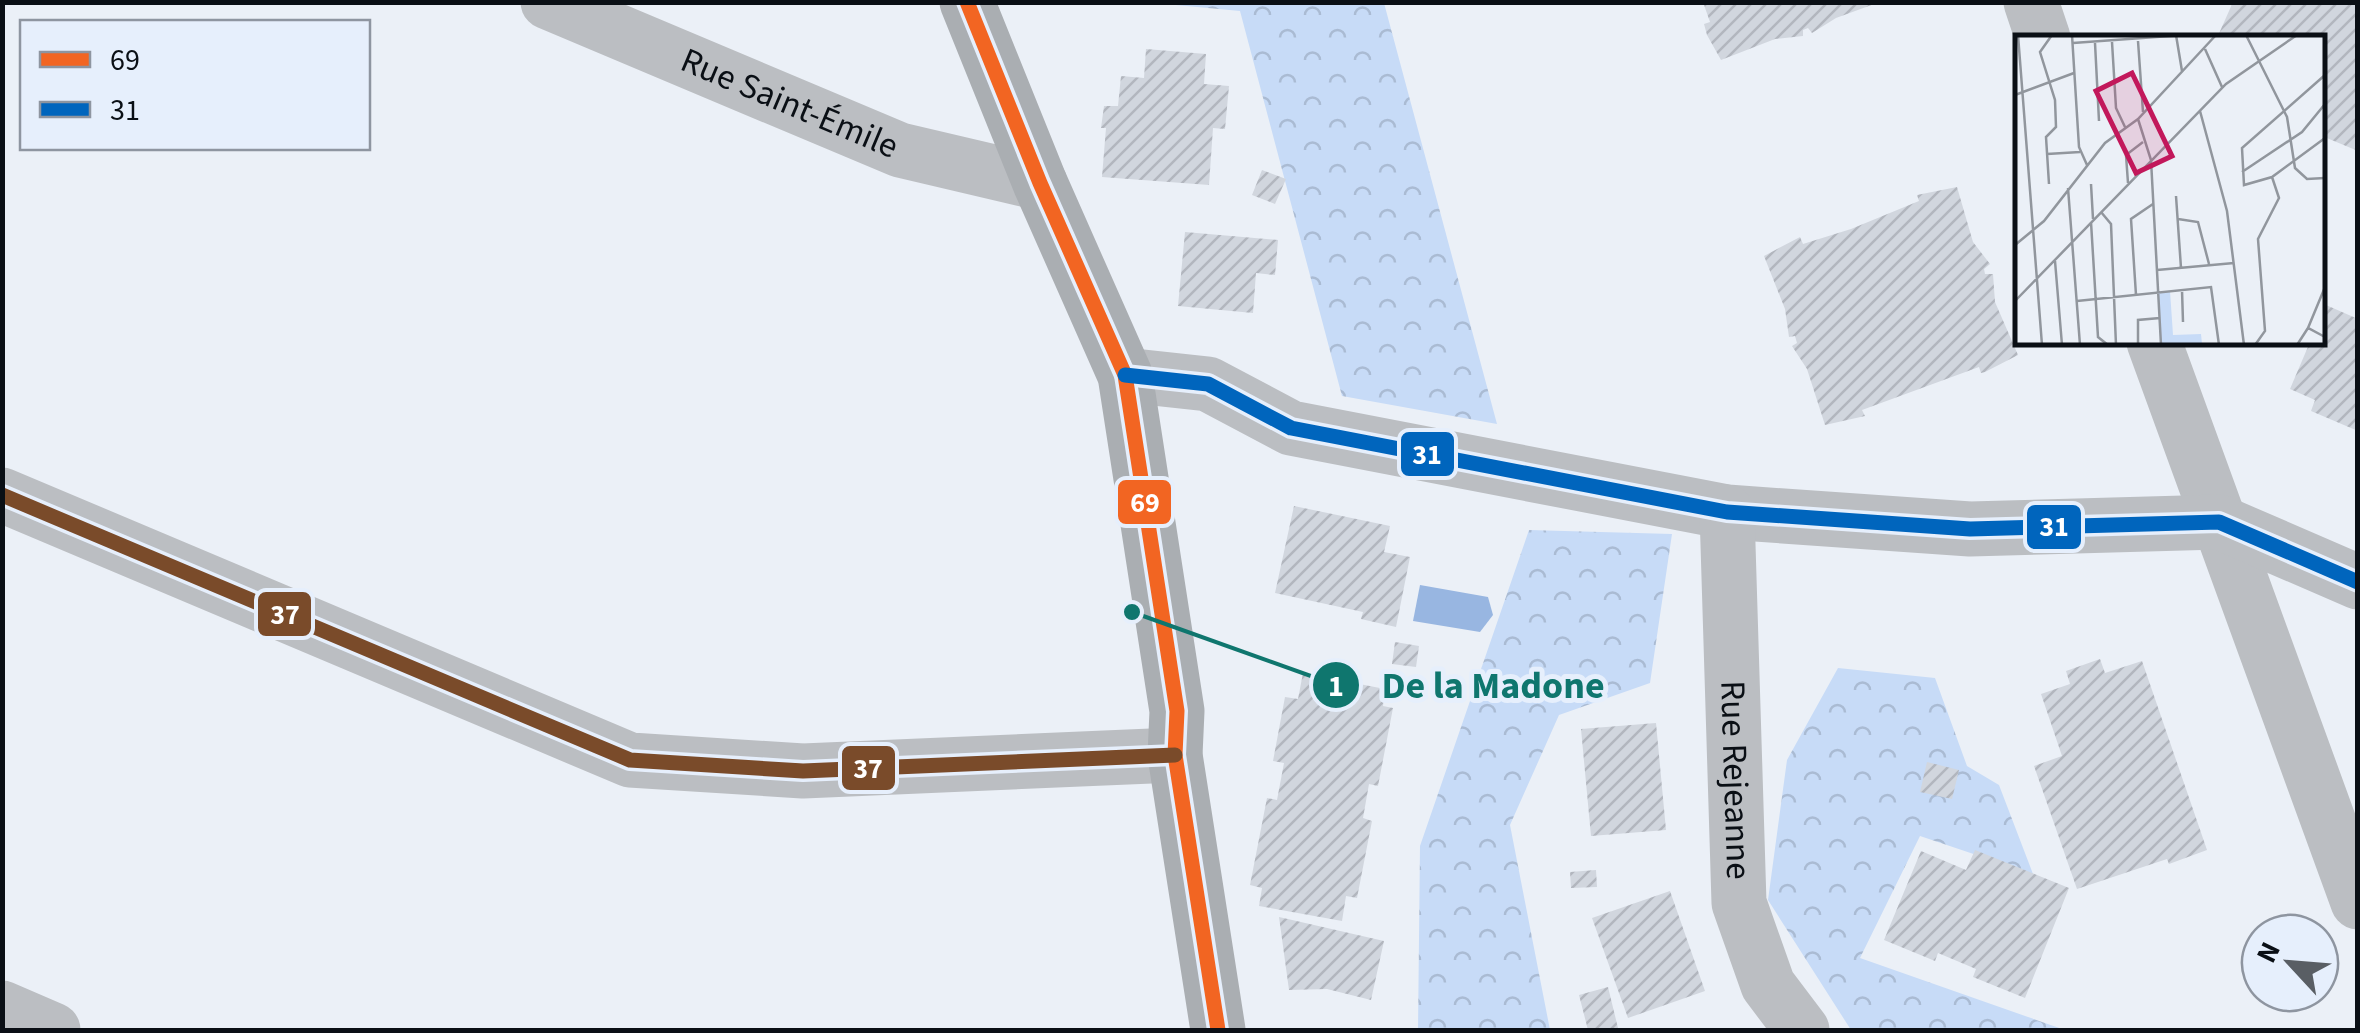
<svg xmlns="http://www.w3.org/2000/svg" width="2360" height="1033" viewBox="0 0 2360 1033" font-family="'Source Sans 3',sans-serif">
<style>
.forest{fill:url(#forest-crowns)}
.water{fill:#98b6e1}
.building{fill:url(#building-hatch)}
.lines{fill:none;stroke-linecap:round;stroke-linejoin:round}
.minor{stroke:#bbbec2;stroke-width:55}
.major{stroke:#aaaeb2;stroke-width:55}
.bus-1-casing{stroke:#e6effc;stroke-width:22}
.bus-2-casing{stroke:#e6effc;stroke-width:22}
.bus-3-casing{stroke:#e6effc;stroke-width:22}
.bus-1{stroke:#f26522;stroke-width:15}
.bus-2{stroke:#0065bd;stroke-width:15}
.bus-3{stroke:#7a4b2a;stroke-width:15}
.labels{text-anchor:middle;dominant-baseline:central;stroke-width:10;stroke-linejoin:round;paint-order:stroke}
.street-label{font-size:35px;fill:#0a0f15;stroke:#e6effc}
.inset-road{fill:none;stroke:#91969d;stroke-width:2.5}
.view{fill:#c2185b;fill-opacity:0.15;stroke:#c2185b;stroke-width:5}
.inset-edge{fill:none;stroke:#0a0f15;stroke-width:5}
.leader{fill:none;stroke:#0f766e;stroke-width:4}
.callout-dot{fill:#0f766e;stroke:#e6effc;stroke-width:4}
.mark-label{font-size:30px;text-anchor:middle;font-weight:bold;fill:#fff}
.callout-label{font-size:38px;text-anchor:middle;font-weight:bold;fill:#0f766e;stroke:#e6effc;stroke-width:10;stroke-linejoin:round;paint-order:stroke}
.line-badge{stroke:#e6effc;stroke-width:4}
.badge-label{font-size:28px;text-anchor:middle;font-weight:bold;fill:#fff}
</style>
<defs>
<pattern id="forest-crowns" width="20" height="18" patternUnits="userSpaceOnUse" patternTransform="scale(2.5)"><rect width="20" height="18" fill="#c7dbf7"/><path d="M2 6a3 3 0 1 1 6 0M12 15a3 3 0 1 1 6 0" fill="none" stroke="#aabbd3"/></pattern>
<pattern id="building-hatch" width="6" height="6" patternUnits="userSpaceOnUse" patternTransform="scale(2.5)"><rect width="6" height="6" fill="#d1d6de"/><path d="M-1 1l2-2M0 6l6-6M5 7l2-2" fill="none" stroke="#b2b6be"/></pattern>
</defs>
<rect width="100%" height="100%" fill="#ebf0f7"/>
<path class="forest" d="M1154 3H1384L1497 424 1342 396 1240 11Z
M1529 530 1672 534 1650 683 1559 715 1510 825 1550 1030H1418L1420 846Z
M1838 668 1935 678 1967 766 1999 785 2033 874 1920 836 1860 958 2065 1030H1851L1768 900 1787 760Z"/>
<path class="water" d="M1420 585 1488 597 1493 615 1480 632 1413 621Z"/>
<path class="building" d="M1703 2H1877V3L1836 18 1812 33 1808 28 1803 30V36L1775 39 1721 60 1707 35 1704 24 1710 22Z
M2233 2H2358V151L2322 136V38H2217Z
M1146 49 1206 54 1204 84 1229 86 1225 129 1213 128 1209 185 1102 177 1106 128H1101L1104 106H1118L1121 76 1144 78Z
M1262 170 1286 179 1275 204 1252 195Z
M1957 187 1973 242 1990 264 1984 269 1985 274H1993L1995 302 2018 355 1985 372 1981 373 1979 367 1862 410 1865 416 1825 425 1807 369 1792 346 1797 343 1795 336 1789 337 1785 309 1764 256 1800 237 1803 244 1851 229 1919 201 1917 195Z
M1185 232 1278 240 1275 275 1256 273 1253 313 1178 306Z
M2326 305 2358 319V431L2311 411 2315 400 2290 389 2310 342H2322V314Z
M1294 506 1390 526 1384 552 1410 557 1396 627 1361 619 1363 612 1275 593Z
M1395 642 1419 646 1416 667 1392 664Z
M2100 659 2105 673 2142 661 2207 850 2169 864 2167 859 2077 889 2034 766 2062 756 2041 694 2070 684 2066 671Z
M1303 673 1385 689 1383 706 1393 708 1378 786 1369 784 1363 818 1372 821 1357 898 1346 896 1342 921 1259 906 1262 888 1250 885 1267 798 1277 800 1284 763 1273 761 1285 697 1298 699Z
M1656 723 1666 830 1591 836 1581 729Z
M1927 762 1959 770 1952 799 1920 792Z
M1975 850 2069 888 2025 998 1973 977 1976 969 1938 953 1935 961 1884 940 1921 851 1966 870Z
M1596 870 1597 887 1571 888 1570 872Z
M1670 891 1705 991 1628 1018 1592 918Z
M1279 917 1384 941 1371 1000 1327 989 1289 990Z
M1608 987 1618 1028 1588 1030 1579 995Z"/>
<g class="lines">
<g class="minor">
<path id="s1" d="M548 2 900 150 1040 183"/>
<path d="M2031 2 2043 38"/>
<path d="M2154 342 2358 902"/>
<path d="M1125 375 1208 384 1291 428 1727 512 1970 529 2219 522 2358 582"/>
<path d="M2 495 630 760 803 771 1175 755"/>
<path id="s2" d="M1727 512 1739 903 1768 985 1802 1030"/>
<path d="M2 1008 53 1030"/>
</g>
<path class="major" d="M967 2 1040 183 1125 375 1177 711 1175 755 1218 1030"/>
<g class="bus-1-casing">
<path id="bus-1" d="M967 2 1040 183 1125 375 1177 711 1175 755 1218 1030"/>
</g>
<g class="bus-2-casing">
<path id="bus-2" d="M1125 375 1208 384 1291 428 1727 512 1970 529 2219 522 2358 582"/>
</g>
<g class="bus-3-casing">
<path id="bus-3" d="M2 495 630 760 803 771 1175 755"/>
</g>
<use href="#bus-1" class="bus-1"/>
<use href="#bus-2" class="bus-2"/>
<use href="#bus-3" class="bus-3"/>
</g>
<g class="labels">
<g class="street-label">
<text stroke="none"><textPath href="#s1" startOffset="262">Rue Saint-Émile</textPath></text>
<text stroke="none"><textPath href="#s2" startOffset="268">Rue Rejeanne</textPath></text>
</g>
</g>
<g transform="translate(2015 35)">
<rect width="310" height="310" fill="#ebf0f7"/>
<path d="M155 256 158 300 186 299 187 309 146 310 143 258Z" fill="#c7dbf7"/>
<path class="inset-road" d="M3 0 27 310M57 0 64 112 72 130M161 0 167 36M231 0 272 82 280 133 292 144 310 143M123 6 128 77M97 7 101 73 110 92M58 8 169 0M80 8 84 86M190 14 207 52M310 40 227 113 229 150 257 142 310 103M0 60 59 38M185 76 212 176 229 310M123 84 136 125 146 310M32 119 65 117M227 137 287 97 310 69M113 148 111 120 128 107M34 149 31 102 41 92 40 65 25 17 37 0M76 149 78 184M53 153 65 310M161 161 166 233M86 177 96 189 101 310M163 184 183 187 194 229M76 187 83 302 93 310M0 210 29 186 90 108 123 84 201 0M40 226 47 310M142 235 219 228M167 255 168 287M121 260 116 184 138 169M0 266 211 49 282 0M62 266 196 252 204 310M293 293 310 252M123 310V285L145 283M240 310 250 296 243 204 264 163 257 142M282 310 293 293 310 302"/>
<path class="view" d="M117 38 157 121 121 138 81 56Z"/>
<rect width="310" height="310" class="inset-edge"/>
</g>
<path class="leader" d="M1132 612L1336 685"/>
<g class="callout-dot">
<circle cx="1132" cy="612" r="10"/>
<circle cx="1336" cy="685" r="25"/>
</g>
<g class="mark-label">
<text x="1336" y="696">1</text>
</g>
<g class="callout-label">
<text x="1493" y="698">De la Madone</text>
</g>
<g class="line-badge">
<rect x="1399" y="430" width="57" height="48" rx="10" fill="#0065bd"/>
<rect x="1116" y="478" width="57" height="48" rx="10" fill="#f26522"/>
<rect x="2025" y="503" width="58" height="48" rx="10" fill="#0065bd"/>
<rect x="256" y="590" width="57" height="48" rx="10" fill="#7a4b2a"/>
<rect x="840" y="744" width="57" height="48" rx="10" fill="#7a4b2a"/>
</g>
<g class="badge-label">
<text x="1427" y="464">31</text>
<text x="1145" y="512">69</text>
<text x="2054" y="536">31</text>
<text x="285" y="624">37</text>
<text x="868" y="778">37</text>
</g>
<rect width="2360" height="1033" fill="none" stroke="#0a0f15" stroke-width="10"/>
<rect x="20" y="20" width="350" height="130" fill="#e6effc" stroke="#8e95a0" stroke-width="2.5"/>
<rect x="40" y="52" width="50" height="15" fill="#f26522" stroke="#8e95a0" stroke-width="2.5"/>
<text x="110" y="70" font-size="30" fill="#0a0f15">69</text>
<rect x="40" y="102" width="50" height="15" fill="#0065bd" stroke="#8e95a0" stroke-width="2.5"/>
<text x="110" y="120" font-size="30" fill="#0a0f15">31</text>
<g transform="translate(2290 963) rotate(296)"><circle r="48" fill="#e6effc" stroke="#8e95a0" stroke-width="2.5"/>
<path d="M0-8L18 38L0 25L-18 38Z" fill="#595e64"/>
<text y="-15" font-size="28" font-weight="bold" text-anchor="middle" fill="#0a0f15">N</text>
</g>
</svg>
